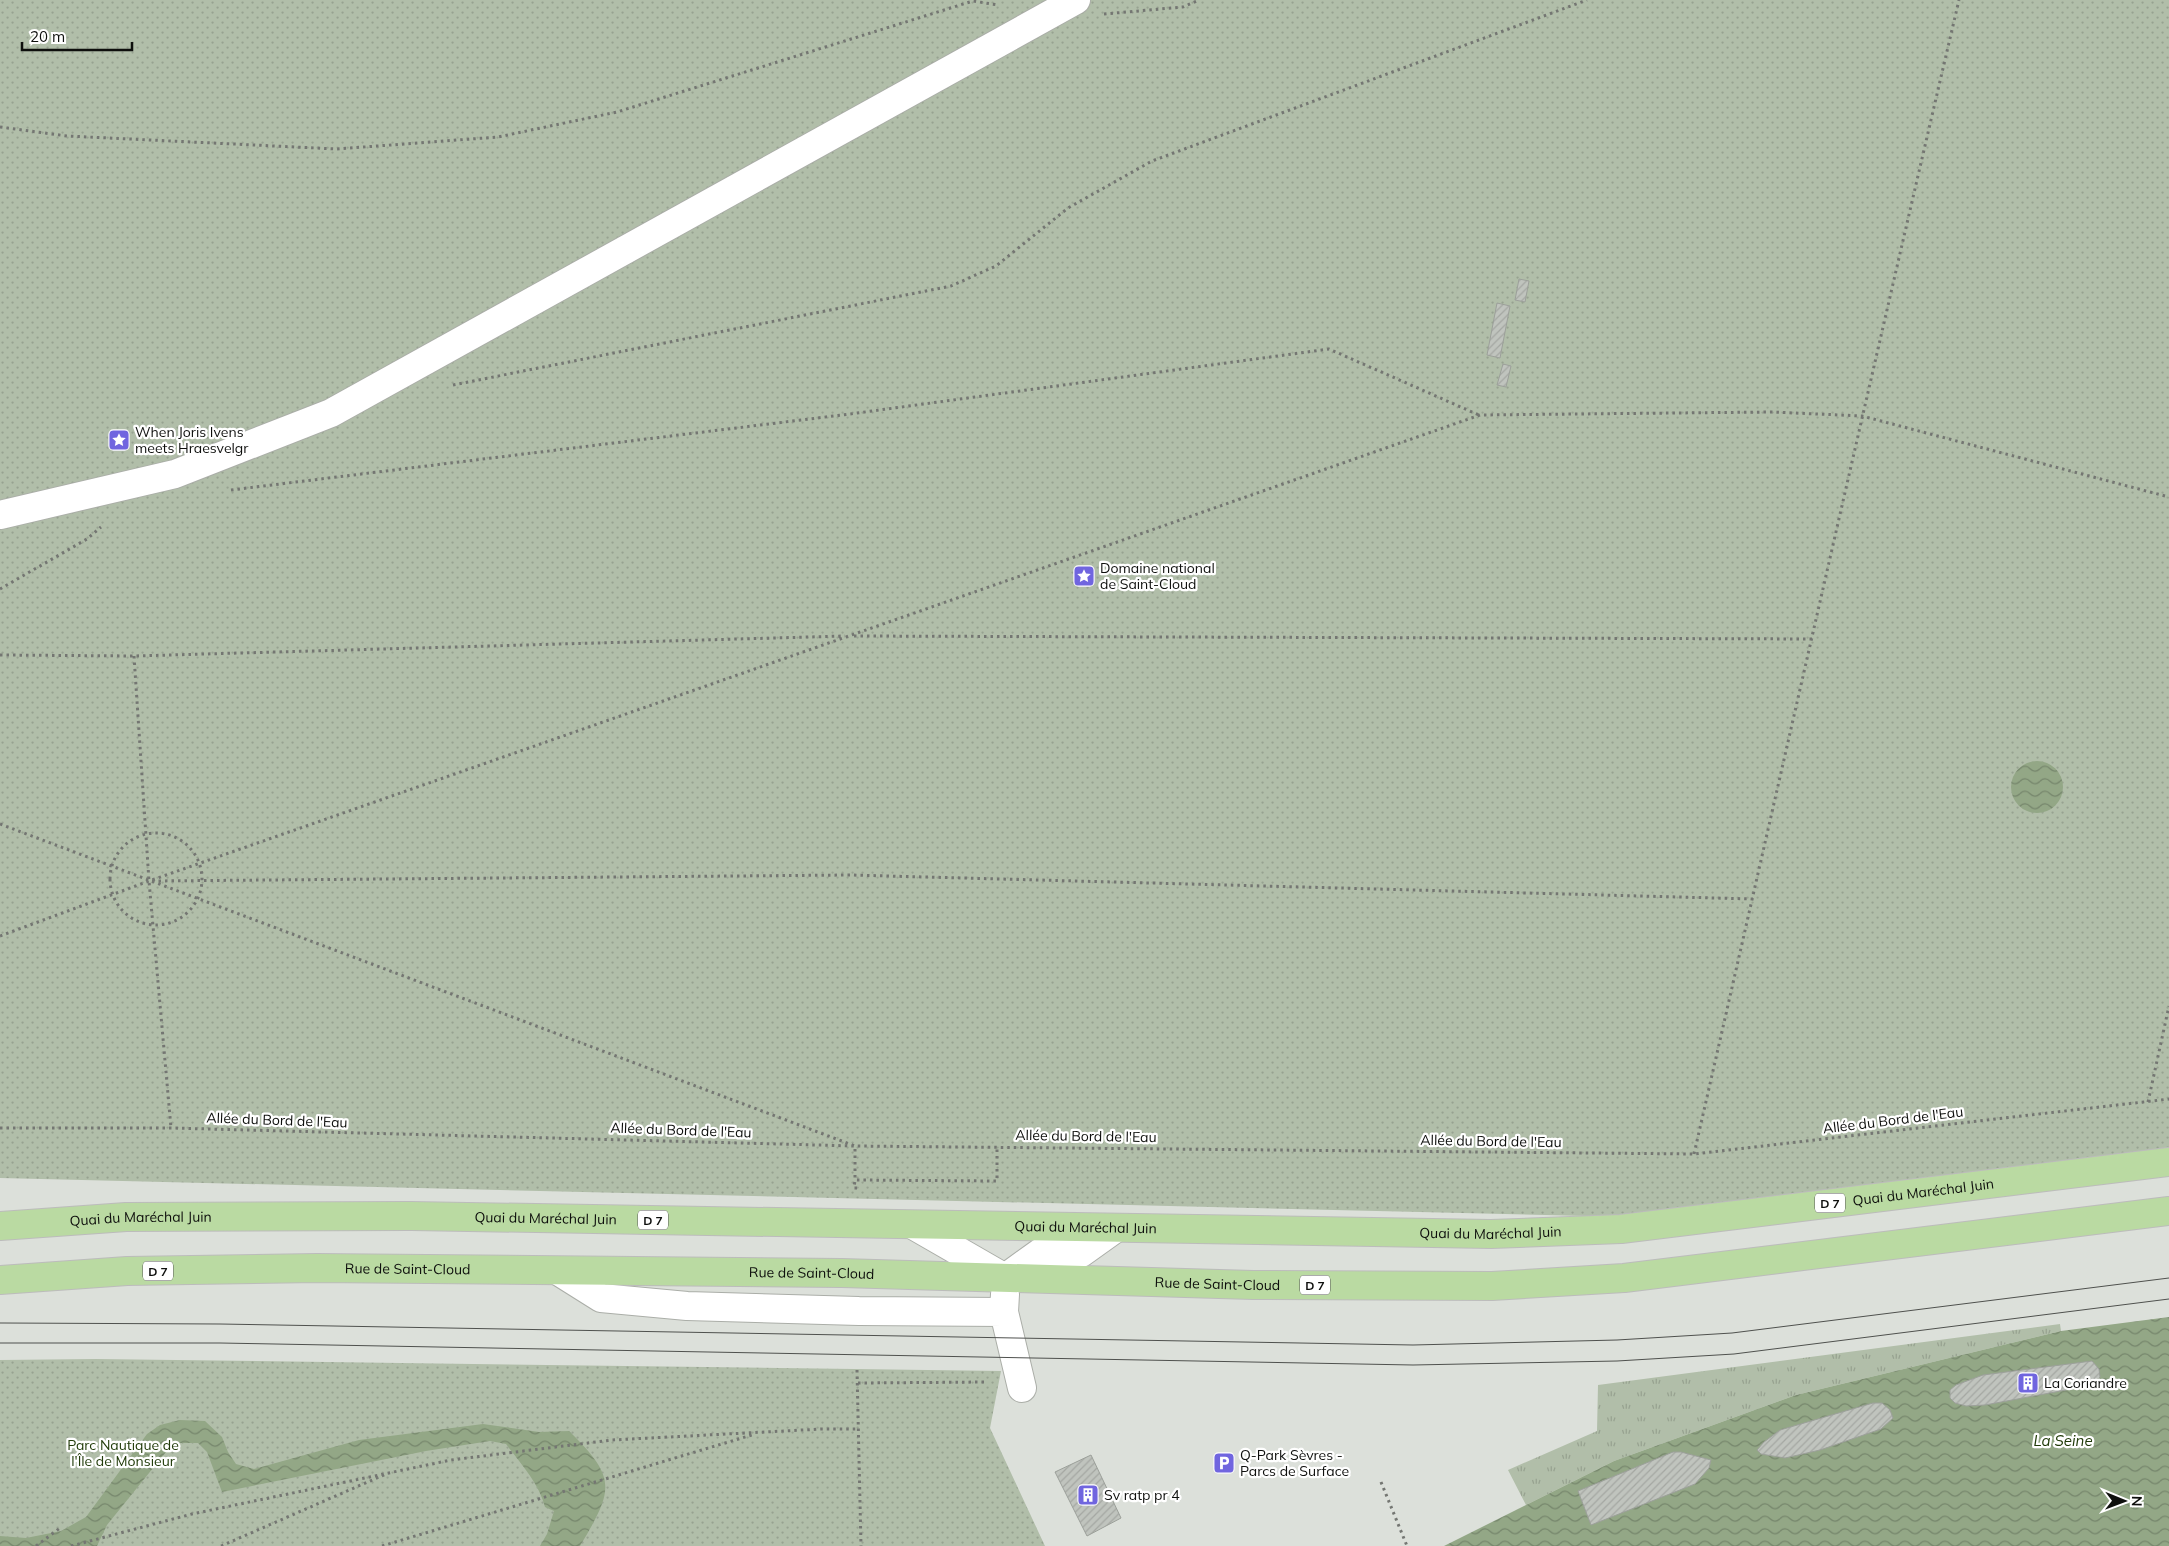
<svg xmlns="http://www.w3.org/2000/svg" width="2169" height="1546" viewBox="0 0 2169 1546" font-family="Mulish,sans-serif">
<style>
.grass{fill:url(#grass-tufts)}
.park{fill:url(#park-dots)}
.water{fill:url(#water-waves)}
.building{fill:url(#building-hatch);stroke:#9ca09a}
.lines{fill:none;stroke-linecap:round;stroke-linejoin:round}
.minor-casing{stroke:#abaea8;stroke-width:30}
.major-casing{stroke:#bcbcbb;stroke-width:30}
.path{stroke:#747672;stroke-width:3;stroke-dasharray:2.5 4;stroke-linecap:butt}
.minor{stroke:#fff;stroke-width:28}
.major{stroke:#badaa2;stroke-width:28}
.tram{stroke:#4f514e;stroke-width:1}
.labels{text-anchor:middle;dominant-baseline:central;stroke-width:4.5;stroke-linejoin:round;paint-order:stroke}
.shield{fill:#fff;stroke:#565756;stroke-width:1}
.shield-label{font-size:12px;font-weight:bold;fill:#0e0f0d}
.poi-label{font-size:14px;fill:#0e0f0d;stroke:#fff;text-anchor:start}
.street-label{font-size:14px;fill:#0e0f0d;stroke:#fff}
.park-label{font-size:14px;fill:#223c0a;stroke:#fff}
.water-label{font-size:15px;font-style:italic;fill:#213b09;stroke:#fff}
</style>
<defs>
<pattern id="grass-tufts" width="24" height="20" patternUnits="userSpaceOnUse" patternTransform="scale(1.25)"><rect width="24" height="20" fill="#b1bea9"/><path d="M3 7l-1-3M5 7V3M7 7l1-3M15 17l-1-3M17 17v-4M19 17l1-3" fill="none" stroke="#97a290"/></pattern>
<pattern id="park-dots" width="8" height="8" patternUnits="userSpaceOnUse" patternTransform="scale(1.25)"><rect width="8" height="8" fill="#b1bea9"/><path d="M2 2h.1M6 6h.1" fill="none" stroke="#97a290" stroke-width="1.8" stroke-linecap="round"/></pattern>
<pattern id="water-waves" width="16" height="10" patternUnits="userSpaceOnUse" patternTransform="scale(1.25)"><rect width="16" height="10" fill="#93a786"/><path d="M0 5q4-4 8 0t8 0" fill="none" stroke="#76866c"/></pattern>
<pattern id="building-hatch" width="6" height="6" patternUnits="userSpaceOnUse" patternTransform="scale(1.25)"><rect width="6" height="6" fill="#c0c4be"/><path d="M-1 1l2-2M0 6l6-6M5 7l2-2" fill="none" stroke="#a4a7a2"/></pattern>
</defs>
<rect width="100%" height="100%" fill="#dce0da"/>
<path class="grass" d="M2060 1324 2061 1331 1796 1395 1614 1461 1526 1505 1508 1470 1597 1431 1598 1385Z"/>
<path class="park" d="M0 0H2169V1152L1669 1218 0 1178Z
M96 1359 1001 1371 990 1428 1045 1546H0V1360Z"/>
<path class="water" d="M2011 787a26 26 0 1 1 52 0a26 26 0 1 1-52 0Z
M2169 1317V1546H1444L1614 1461 1796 1395 2061 1331Z
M180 1420 205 1421 222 1437 228 1452 236 1464 254 1469 359 1440 483 1424 539 1432 569 1431C617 1478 614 1489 580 1546H540L547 1534 554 1511 545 1507C539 1483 521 1464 506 1444L490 1441 426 1451 222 1492 207 1452 198 1443H180L166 1452 107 1525 97 1546H0V1536L26 1538 61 1531 86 1517 147 1434 160 1425Z"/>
<path class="building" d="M1519 279 1529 281 1525 302 1515 300Z
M1497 303 1510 306 1500 358 1487 355Z
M1503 364 1511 366 1506 387 1497 385Z
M2092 1361 2099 1369 2100 1377 2093 1385 1985 1405 1966 1406 1955 1403 1950 1398V1390L1956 1385 1983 1375Z
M1873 1403H1882L1890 1410 1893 1418 1881 1429 1820 1450 1785 1458 1761 1454 1757 1450 1764 1442 1780 1430Z
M1673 1452H1681L1711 1460 1709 1468 1695 1484 1591 1525 1578 1491Z
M1091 1455 1121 1518 1087 1536 1055 1472Z"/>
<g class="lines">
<g class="minor-casing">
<path id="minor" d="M0 515 175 474 331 413 1076 0
M913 1225 1005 1278 1041 1252 1081 1253 1116 1228
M558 1271 601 1298 687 1306 859 1311 1004 1312
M1005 1294 1004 1312 1022 1388"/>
</g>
<g class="major-casing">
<g id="major">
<path id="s1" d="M0 1226 126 1217 411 1216 1491 1234 1621 1229 2169 1162"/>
<path id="s2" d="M0 1280 127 1271 317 1268 842 1273 1253 1285 1492 1286 1624 1278 2169 1211"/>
</g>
</g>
<path class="path" d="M1104 14 1183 7 1199 0
M0 127 67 136 337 149 498 137 617 112 973 1 998 5
M453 385 951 286 996 266 1068 208 1152 161 1587 0
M231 490 850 414 1329 349 1479 415
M0 589 87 539 101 527
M854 636 1813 639
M0 655 134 656 845 636
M134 656 149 881 171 1128
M0 824 855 1146V1180
M110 879a46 46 0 1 1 92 0a46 46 0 1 1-92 0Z
M152 881 850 875 1753 899
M0 936 149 881 1480 415 1772 412 1862 416 2169 497
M2148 1102 2169 1006
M0 1128H171L855 1146 1694 1154 2169 1099
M1694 1154C1782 769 1869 384 1959 0
M857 1188H854L855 1180 997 1181V1147
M857 1370 861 1546
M858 1383 987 1382
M1381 1482 1407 1546
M36 1546 60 1528
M71 1546 192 1514 451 1460 612 1440 822 1429H857
M221 1546 386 1474
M382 1546 755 1434"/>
<use href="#minor" class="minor"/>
<use href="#major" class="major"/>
<path class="tram" d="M0 1323 220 1324 1413 1345 1617 1340 1732 1333 2169 1278
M0 1343H220L1413 1365 1617 1361 1734 1354 2169 1299"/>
</g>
<defs>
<g id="sight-square" transform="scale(1.125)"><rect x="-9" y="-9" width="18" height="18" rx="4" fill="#7065df" stroke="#fff"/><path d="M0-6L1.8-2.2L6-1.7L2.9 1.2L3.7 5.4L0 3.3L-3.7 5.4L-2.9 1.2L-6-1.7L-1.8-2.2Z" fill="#fff"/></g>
<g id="building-square" transform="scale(1.125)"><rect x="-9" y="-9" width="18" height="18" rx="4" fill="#7065df" stroke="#fff"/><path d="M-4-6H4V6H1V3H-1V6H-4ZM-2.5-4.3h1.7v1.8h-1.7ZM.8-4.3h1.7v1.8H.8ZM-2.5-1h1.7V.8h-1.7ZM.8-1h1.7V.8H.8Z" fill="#fff"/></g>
<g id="parking-square" transform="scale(1.125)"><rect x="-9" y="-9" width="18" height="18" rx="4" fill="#7065df" stroke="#fff"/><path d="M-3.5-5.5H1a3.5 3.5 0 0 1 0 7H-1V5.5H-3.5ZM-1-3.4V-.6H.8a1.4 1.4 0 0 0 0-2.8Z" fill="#fff"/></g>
</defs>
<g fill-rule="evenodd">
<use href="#sight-square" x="119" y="440"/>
<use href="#sight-square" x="1084" y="576"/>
<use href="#building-square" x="2028" y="1383"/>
<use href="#parking-square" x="1224" y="1463"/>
<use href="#building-square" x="1088" y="1495"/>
</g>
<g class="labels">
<g class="shield">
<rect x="1815" y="1193.5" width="30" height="19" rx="4"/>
<rect x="638" y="1210.5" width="30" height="19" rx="4"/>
<rect x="143" y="1261.5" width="30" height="19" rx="4"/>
<rect x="1300" y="1275.5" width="30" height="19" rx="4"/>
</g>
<g class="shield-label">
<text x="1830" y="1203">D 7</text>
<text x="653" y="1220">D 7</text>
<text x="158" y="1271">D 7</text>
<text x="1315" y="1285">D 7</text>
</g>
<g class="poi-label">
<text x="135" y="432">When Joris Ivens<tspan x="135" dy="16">meets Hraesvelgr</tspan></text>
<text x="1100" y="568">Domaine national<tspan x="1100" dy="16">de Saint-Cloud</tspan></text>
<text x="2044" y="1383">La Coriandre</text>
<text x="1240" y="1455">Q-Park Sèvres -<tspan x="1240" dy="16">Parcs de Surface</tspan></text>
<text x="1104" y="1495">Sv ratp pr 4</text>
</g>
<g class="street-label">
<text transform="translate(277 1120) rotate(2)">Allée du Bord de l'Eau</text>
<text transform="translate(1893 1120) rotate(-7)">Allée du Bord de l'Eau</text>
<text transform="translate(681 1130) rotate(2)">Allée du Bord de l'Eau</text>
<text transform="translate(1086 1136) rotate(1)">Allée du Bord de l'Eau</text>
<text transform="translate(1491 1141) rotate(1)">Allée du Bord de l'Eau</text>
<text stroke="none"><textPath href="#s1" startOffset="1926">Quai du Maréchal Juin</textPath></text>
<text stroke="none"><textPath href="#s1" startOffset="546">Quai du Maréchal Juin</textPath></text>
<text stroke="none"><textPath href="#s1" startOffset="141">Quai du Maréchal Juin</textPath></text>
<text stroke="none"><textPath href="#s1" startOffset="1086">Quai du Maréchal Juin</textPath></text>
<text stroke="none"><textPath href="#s1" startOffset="1491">Quai du Maréchal Juin</textPath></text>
<text stroke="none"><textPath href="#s2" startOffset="408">Rue de Saint-Cloud</textPath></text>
<text stroke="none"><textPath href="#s2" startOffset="812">Rue de Saint-Cloud</textPath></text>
<text stroke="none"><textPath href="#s2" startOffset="1218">Rue de Saint-Cloud</textPath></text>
</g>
<g class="park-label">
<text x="123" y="1445">Parc Nautique de<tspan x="123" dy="16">l'Île de Monsieur</tspan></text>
</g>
<g class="water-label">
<text x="2063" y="1440">La Seine</text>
</g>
</g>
<g transform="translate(2124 1501) rotate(91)" stroke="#ffffff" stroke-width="4" paint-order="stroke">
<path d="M0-4L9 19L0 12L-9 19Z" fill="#0e0f0d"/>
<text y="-8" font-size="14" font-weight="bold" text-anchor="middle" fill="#0e0f0d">N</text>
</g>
<path d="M22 42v8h110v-8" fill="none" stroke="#0e0f0d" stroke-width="2.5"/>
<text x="30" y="42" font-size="15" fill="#0e0f0d" stroke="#ffffff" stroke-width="4" paint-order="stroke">20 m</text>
</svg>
